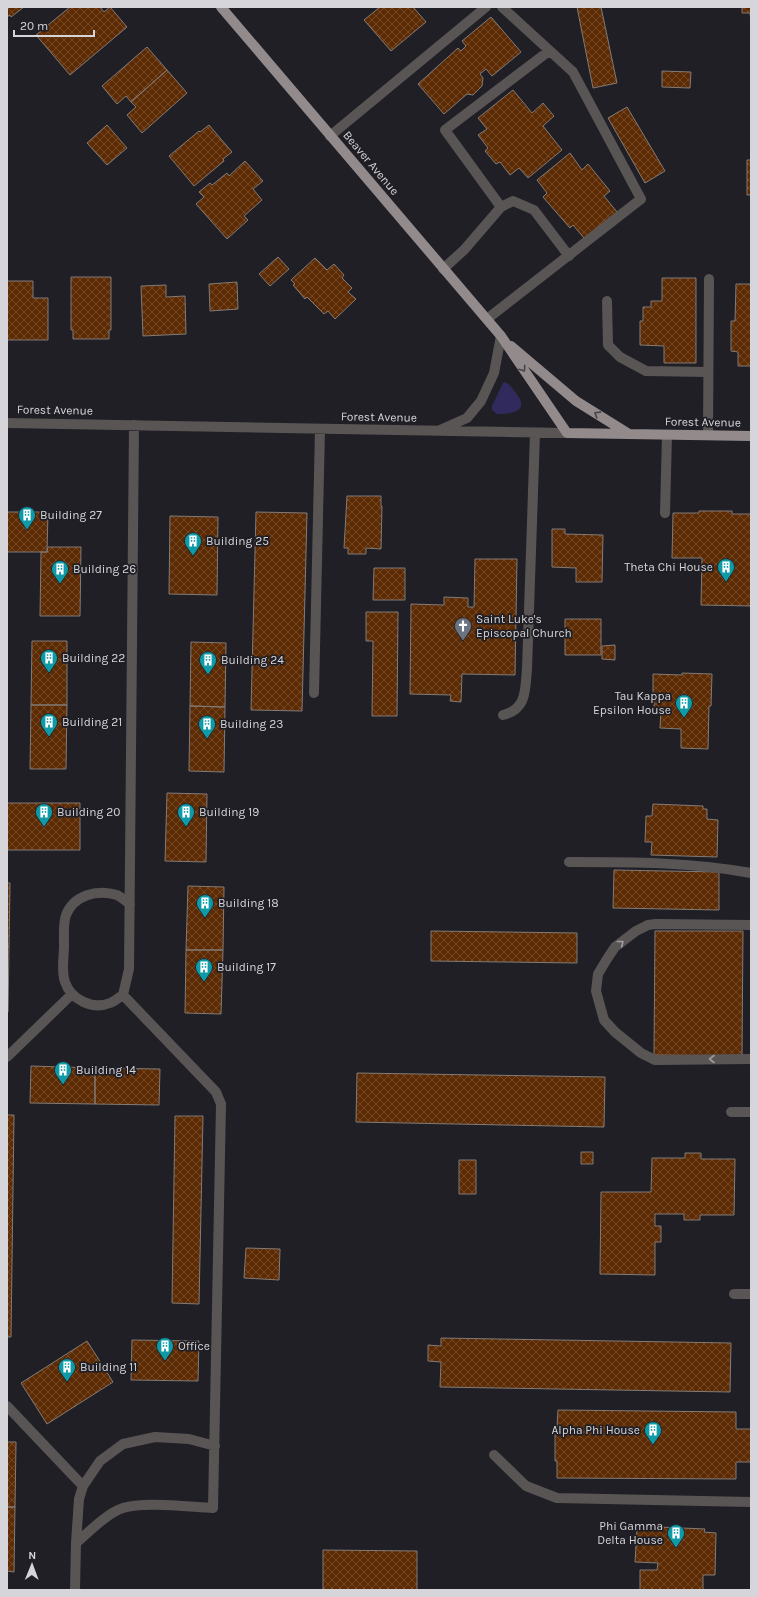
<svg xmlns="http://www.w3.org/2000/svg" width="758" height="1597" viewBox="0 0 758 1597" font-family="Karla,sans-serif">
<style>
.green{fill:#302b5c}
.building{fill:url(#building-cross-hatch);stroke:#827b77}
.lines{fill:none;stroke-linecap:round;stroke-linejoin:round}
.minor{stroke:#595555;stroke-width:10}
.major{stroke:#928a8b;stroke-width:10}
.oneway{stroke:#474449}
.oneway2{stroke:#9e9c9e}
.labels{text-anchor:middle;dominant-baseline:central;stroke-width:3.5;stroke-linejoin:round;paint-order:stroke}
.street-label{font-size:12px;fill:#d6d6da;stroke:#1f1f25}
.poi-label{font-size:12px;fill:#d6d6da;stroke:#1f1f25;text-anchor:start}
</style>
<defs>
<pattern id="building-cross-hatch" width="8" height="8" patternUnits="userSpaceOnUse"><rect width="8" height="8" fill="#5c2b04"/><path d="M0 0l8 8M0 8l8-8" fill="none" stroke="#734928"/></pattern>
</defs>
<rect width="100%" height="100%" fill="#1f1f25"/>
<path class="green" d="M505 382C510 384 513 389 516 393 531 412 511 414 497 414L492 410V406L503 383Z"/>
<path class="building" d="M7 7H24L11 17 10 15 7 17Z
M70 7H100L104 12 110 7 127 27 70 75 36 35Z
M380 7H413L426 22 391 51 364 20Z
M577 7H601L617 83 593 88Z
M742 7H751V22L750 13H742Z
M491 17 521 52 492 76 486 69 480 74 483 78 482 86 473 95 467 94 444 114 418 84 458 48 461 51 466 46 462 41Z
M147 47 167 70 131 102 126 96 117 104 102 86Z
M167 70 187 93 142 133 127 115 136 107 131 102Z
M662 71 691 72 690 88 662 87Z
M513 90 532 113 543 103 554 116 543 126 562 150 528 178 519 168 510 175 500 162 496 164 485 151 488 148 478 135 487 129 478 118Z
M627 107 665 171 645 183 608 118Z
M107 125 127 148 107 165 87 143Z
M209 125 232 152 223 159 224 161 194 186 169 156 199 131 200 132Z
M570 153 582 170 588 164 610 191 604 196 617 212 584 238 573 225 570 228 543 197 547 193 537 180Z
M747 160H751V195H747Z
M245 161 263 181 253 189 262 200 244 216 248 220 227 239 196 204 204 197 199 192 210 183 212 185 227 173 229 176Z
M278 257 289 269 270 286 259 274Z
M315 258 327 270 334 264 344 275 342 278 352 288 348 292 356 299 335 319 328 311 324 314 307 297 305 299 293 285 295 284 291 280Z
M71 277H111V330H109V339H73V330H71Z
M662 278H696V363H664V346L640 345V321H643V307H651V301H662Z
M7 281H33V298H48V340H7Z
M237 282 238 309 210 311 209 284Z
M736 284H750L751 288V366H738V352L731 351V321H735Z
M166 285V297L185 296 186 334 143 336 141 286Z
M347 496H381V506H382L381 549 366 548V554H348V548H344Z
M699 511H732V514H751V606L701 605 702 558H672L673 513H699Z
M7 512H48L47 552H7Z
M256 512 307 513 302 711 251 710Z
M170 516 218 517 217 595 169 594Z
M552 529H565V534L603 535 602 582H576V568L552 567Z
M48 547H81L80 616H40L41 552H47Z
M475 559H517L515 675 462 674 461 702 450 701 451 695 410 694 411 604 444 605V597L468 598V607H474Z
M374 568H405V600H373Z
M366 612H398L397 716H372L373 641H366Z
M565 619H601V655H565Z
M32 641H67V705H31Z
M191 642 226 643 225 707 190 706Z
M615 645V660L602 659V646Z
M682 673 712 674 711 706H709L708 749 681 748V729L660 728 661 709 654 708V700H653V674L682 675Z
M31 705H67L66 769H30Z
M190 706 225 707 224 772 189 771Z
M167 793 207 794 206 862 165 861Z
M7 803H80V850H7Z
M653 804 703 806V809H707V819L718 820 717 857 651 855 652 842H645L646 816H652Z
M614 870 719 872V910L613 908Z
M7 883H10L9 947H7Z
M188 886 224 887 223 950H186Z
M431 931 577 933V963L431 961Z
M655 931H743L742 1056 654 1055Z
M7 947H9L8 1012H7Z
M186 950H223L221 1014 185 1013Z
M31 1066 95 1068V1104L30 1103Z
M95 1068 160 1069 159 1105 95 1104Z
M357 1073 605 1077 604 1127 356 1122Z
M7 1115H14L11 1337H7Z
M175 1116H203L199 1304 172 1303Z
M581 1152H593V1164H581Z
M685 1153H701V1159H735L734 1215H700V1220H684V1214H655V1226H661V1242H655V1275L600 1274 601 1192H651L652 1158H685Z
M459 1160H476V1194H459Z
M246 1248 280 1249 279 1280 244 1278Z
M441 1338 731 1343 730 1392 440 1387 441 1362 428 1361V1345L441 1346Z
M132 1340 199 1341 198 1381 131 1380Z
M87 1341 113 1382 47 1424 21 1383Z
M558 1410 736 1412V1429H751V1462H736V1479L557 1478V1461H555V1427H557Z
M7 1442H16L15 1507H7Z
M7 1507H15L14 1572 7 1571Z
M659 1527 705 1529 704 1532 716 1533 715 1575H703V1590H640V1570H657L658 1563 635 1562 637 1528 658 1529Z
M323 1550 417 1551V1590H323Z"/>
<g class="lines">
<path class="minor" d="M330 136 486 7
M501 207 445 130 549 51
M443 269 464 250 501 207 513 201 534 210 569 256
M607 301 608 345 620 357 646 371 708 372
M487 319 641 199 573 72 502 7
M7 423 567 433
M440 430 467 418 481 401 494 373 501 336
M708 435 709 279
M665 513 667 435
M314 693 320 429
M503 715C527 709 525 690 527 669L535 433
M569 862C630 862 691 862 751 873
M130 904C126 901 121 897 117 895 97 889 74 895 66 915 63 924 64 937 64 946 64 957 61 971 65 982 71 1000 93 1010 110 1003 114 1002 119 997 123 995L129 969 134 425
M751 925 656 924 648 925 636 931 615 947 607 959 598 974 596 991 604 1020 615 1032 641 1053 655 1060 751 1059
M7 1057 71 995
M731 1112H751
M734 1294H751
M7 1406 83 1486
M494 1455 526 1486 557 1498 751 1502
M76 1543C89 1532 107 1513 123 1508 144 1501 190 1507 213 1508L221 1104 216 1092 123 995
M75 1590 76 1543 79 1499 83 1486 100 1461 123 1444 155 1437 189 1439 215 1446"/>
<path class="major" d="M221 7 501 336 567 433 751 436
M511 346 576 401 629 434"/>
</g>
<defs><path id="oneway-chevron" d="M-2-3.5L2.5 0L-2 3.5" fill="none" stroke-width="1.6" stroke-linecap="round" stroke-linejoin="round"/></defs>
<g class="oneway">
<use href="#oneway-chevron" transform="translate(523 369) rotate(56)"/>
<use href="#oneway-chevron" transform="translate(597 414) rotate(-148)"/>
</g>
<g class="oneway2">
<use href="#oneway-chevron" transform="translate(621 943) rotate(-38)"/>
<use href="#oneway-chevron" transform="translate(712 1059) rotate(180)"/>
</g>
<defs>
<g id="building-pin" transform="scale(0.9)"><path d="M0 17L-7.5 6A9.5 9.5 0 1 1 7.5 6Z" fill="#0f9aa8" stroke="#1f1f25"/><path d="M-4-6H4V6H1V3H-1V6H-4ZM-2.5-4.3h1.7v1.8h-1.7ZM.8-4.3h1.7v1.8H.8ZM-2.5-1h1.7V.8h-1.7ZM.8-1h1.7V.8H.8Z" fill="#fff"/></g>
<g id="church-pin" transform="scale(0.9)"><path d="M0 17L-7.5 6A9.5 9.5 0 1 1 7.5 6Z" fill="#6b7280" stroke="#1f1f25"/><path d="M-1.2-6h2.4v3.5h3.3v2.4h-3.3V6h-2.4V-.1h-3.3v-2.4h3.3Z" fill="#fff"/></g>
</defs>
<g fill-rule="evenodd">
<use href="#building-pin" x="27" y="515"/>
<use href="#building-pin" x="193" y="541"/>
<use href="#building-pin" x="726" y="567"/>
<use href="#building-pin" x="60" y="569"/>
<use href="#church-pin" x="463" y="626"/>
<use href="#building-pin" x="49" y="658"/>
<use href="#building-pin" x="208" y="660"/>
<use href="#building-pin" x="684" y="703"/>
<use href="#building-pin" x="49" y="722"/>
<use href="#building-pin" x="207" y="724"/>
<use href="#building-pin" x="44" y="812"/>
<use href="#building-pin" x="186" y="812"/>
<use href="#building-pin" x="205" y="903"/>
<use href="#building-pin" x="204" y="967"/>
<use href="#building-pin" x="63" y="1070"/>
<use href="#building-pin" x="165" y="1346"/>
<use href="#building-pin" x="67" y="1367"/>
<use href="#building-pin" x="653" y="1430"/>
<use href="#building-pin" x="676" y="1533"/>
</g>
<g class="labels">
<g class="street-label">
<text transform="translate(371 163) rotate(50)">Beaver Avenue</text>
<text transform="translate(55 410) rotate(1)">Forest Avenue</text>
<text transform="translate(379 417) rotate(1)">Forest Avenue</text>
<text transform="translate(703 422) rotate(1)">Forest Avenue</text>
</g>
<g class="poi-label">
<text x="40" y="515">Building 27</text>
<text x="206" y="541">Building 25</text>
<text x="713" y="567" text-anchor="end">Theta Chi House</text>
<text x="73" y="569">Building 26</text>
<text x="476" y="619">Saint Luke's<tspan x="476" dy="14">Episcopal Church</tspan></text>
<text x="62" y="658">Building 22</text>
<text x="221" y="660">Building 24</text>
<text x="671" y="696" text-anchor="end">Tau Kappa<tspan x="671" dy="14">Epsilon House</tspan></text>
<text x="62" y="722">Building 21</text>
<text x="220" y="724">Building 23</text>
<text x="57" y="812">Building 20</text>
<text x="199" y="812">Building 19</text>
<text x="218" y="903">Building 18</text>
<text x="217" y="967">Building 17</text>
<text x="76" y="1070">Building 14</text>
<text x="178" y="1346">Office</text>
<text x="80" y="1367">Building 11</text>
<text x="640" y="1430" text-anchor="end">Alpha Phi House</text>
<text x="663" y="1526" text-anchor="end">Phi Gamma<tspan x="663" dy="14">Delta House</tspan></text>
</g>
</g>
<rect width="758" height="1597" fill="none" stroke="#d6d6da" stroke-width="16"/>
<g transform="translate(32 1565) rotate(1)" stroke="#1f1f25" stroke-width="3" paint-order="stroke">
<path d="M0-3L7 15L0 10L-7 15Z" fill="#d6d6da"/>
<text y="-6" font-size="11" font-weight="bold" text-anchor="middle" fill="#d6d6da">N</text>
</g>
<path d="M14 30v6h80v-6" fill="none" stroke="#d6d6da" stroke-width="2"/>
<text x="20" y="30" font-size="12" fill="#d6d6da" stroke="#1f1f25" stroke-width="3" paint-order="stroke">20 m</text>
</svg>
